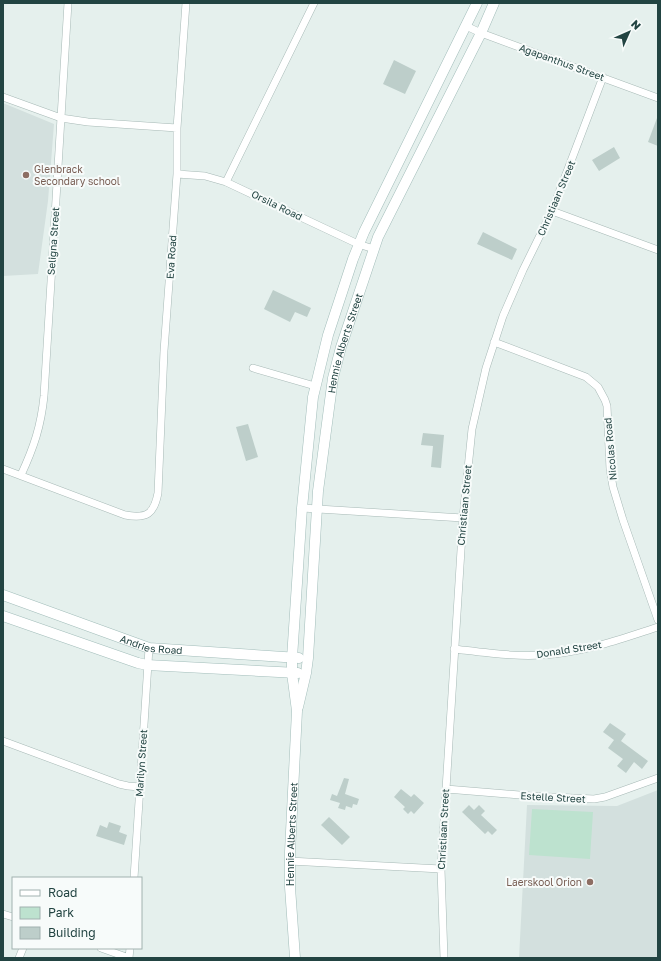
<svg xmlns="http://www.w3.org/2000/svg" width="661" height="961" viewBox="0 0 661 961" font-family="'Golos Text',sans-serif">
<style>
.built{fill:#d3e0de}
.green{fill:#bde2cf}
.building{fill:#bdceca}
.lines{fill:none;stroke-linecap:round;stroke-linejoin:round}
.street-casing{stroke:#a7b9b6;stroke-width:8}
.secondary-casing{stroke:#a2bdba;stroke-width:11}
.street{stroke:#fff;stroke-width:7}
.secondary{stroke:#fff;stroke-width:10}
.education-dot{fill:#8d6e63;stroke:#f7fbfa;stroke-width:1.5}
.labels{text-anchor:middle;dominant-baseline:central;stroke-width:4;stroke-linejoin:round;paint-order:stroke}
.street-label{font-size:10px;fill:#224442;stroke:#f7fbfa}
.education-label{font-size:10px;fill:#785e54;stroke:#f7fbfa;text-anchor:start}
</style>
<rect width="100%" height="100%" fill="#e5f0ed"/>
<path class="built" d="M3 103 54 124 48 201 38 274 3 276Z
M658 790V958H519L527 805 617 806Z"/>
<path class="green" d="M532 809 593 812 590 859 529 855Z"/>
<path class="building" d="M394 60 416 71 405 94 383 84Z
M657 118H658V146L648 142Z
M614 147 620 158 599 171 592 160Z
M483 232 517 249 512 260 477 244Z
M273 290 311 308 307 317 295 312 290 322 264 309Z
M248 424 258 457 246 461 236 427Z
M423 433 444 435 441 468 431 467 433 446 421 445Z
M610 723 626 734 621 741 648 761 642 769 634 762 626 773 617 766 623 759 608 748 614 740 603 732Z
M344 778 349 779 345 794 359 799 357 805 353 804 352 808 346 806 345 810 338 808 340 803 330 800 332 794 337 796Z
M401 789 411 797 414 794 424 803 414 814 411 811 408 814 403 809 405 807 394 797Z
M469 805 474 810 479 805 485 811 481 815 497 830 492 835 488 831 485 834 462 812Z
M329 817 350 837 342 845 321 825Z
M109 822 121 826 119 832 127 835 124 845 96 836 100 825 107 828Z"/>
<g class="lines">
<g class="street-casing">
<path id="street" d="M466 26 481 33 658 98
M3 97 61 118 88 122 177 128
M177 174 205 176 226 182 358 244 374 249
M226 182 314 3
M552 211 658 250
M494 342 586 377 598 387 605 400 607 406 610 469 613 487 623 520 658 620
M253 368 315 386
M3 469 125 515C147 519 154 514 158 493L164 351 177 174V128L186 3
M21 475C34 447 41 426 44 396L68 3
M302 508 463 518
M454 649C488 653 521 658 555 654 591 650 624 638 658 627
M3 741 119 784 128 786 140 787
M446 789 531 796 594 799 605 797 658 778
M289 861 441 869
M134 878 149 648
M3 914 13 917
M101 948 129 958
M19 958 23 948
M129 958 130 948
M444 958 441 869 463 518 472 429 486 368 503 316 523 270 552 211 603 77"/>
</g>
<g class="secondary-casing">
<g id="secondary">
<path id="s1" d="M3 595 149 648 299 658"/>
<path d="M3 616 138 663 147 665 298 673"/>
<path id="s2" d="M298 707 306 673 308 658 318 491 333 378 341 347 378 237 481 33 494 3"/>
<path id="s3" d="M295 958 290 887V852L297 711 292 673V658L302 508 313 397 328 335 353 259 364 232 477 3"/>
</g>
</g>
<use href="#street" class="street"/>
<use href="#secondary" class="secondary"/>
</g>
<g class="education-dot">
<circle cx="26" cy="175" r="4"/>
<circle cx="590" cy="882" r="4"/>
</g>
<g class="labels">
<g class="street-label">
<text transform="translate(562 62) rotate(20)">Agapanthus Street</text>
<text transform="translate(556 198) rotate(-67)">Christiaan Street</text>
<text transform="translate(277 205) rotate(26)">Orsila Road</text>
<text transform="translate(53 241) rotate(-86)">Seligna Street</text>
<text transform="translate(171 257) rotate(-86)">Eva Road</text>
<text stroke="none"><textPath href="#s2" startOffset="368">Hennie Alberts Street</textPath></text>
<text transform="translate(610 449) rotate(-95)">Nicolas Road</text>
<text transform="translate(464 505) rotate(-85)">Christiaan Street</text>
<text stroke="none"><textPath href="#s1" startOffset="157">Andries Road</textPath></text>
<text transform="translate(569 649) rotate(-9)">Donald Street</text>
<text transform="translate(141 763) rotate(-86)">Marilyn Street</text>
<text transform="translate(553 797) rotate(3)">Estelle Street</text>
<text transform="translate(443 829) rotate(-87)">Christiaan Street</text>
<text stroke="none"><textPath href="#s3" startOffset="124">Hennie Alberts Street</textPath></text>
</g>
<g class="education-label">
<text x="34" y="169">Glenbrack<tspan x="34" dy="12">Secondary school</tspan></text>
<text x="582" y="882" text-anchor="end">Laerskool Orion</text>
</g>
</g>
<rect width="661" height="961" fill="none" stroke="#224442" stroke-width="8"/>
<rect x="12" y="877" width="130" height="72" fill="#f7fbfa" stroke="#a2b2b0"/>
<rect x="20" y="890" width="20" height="6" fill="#ffffff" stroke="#a2b2b0"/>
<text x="48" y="897" font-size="12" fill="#224442">Road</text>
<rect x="20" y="907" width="20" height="12" fill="#bde2cf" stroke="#a2b2b0"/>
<text x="48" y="917" font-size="12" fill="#224442">Park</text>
<rect x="20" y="927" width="20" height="12" fill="#bdceca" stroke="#a2b2b0"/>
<text x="48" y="937" font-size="12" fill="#224442">Building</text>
<g transform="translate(629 32) rotate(45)" stroke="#f7fbfa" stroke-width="3" paint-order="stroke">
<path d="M0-3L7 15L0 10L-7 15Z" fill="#224442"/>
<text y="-6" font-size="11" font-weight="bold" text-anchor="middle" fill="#224442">N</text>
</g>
</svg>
